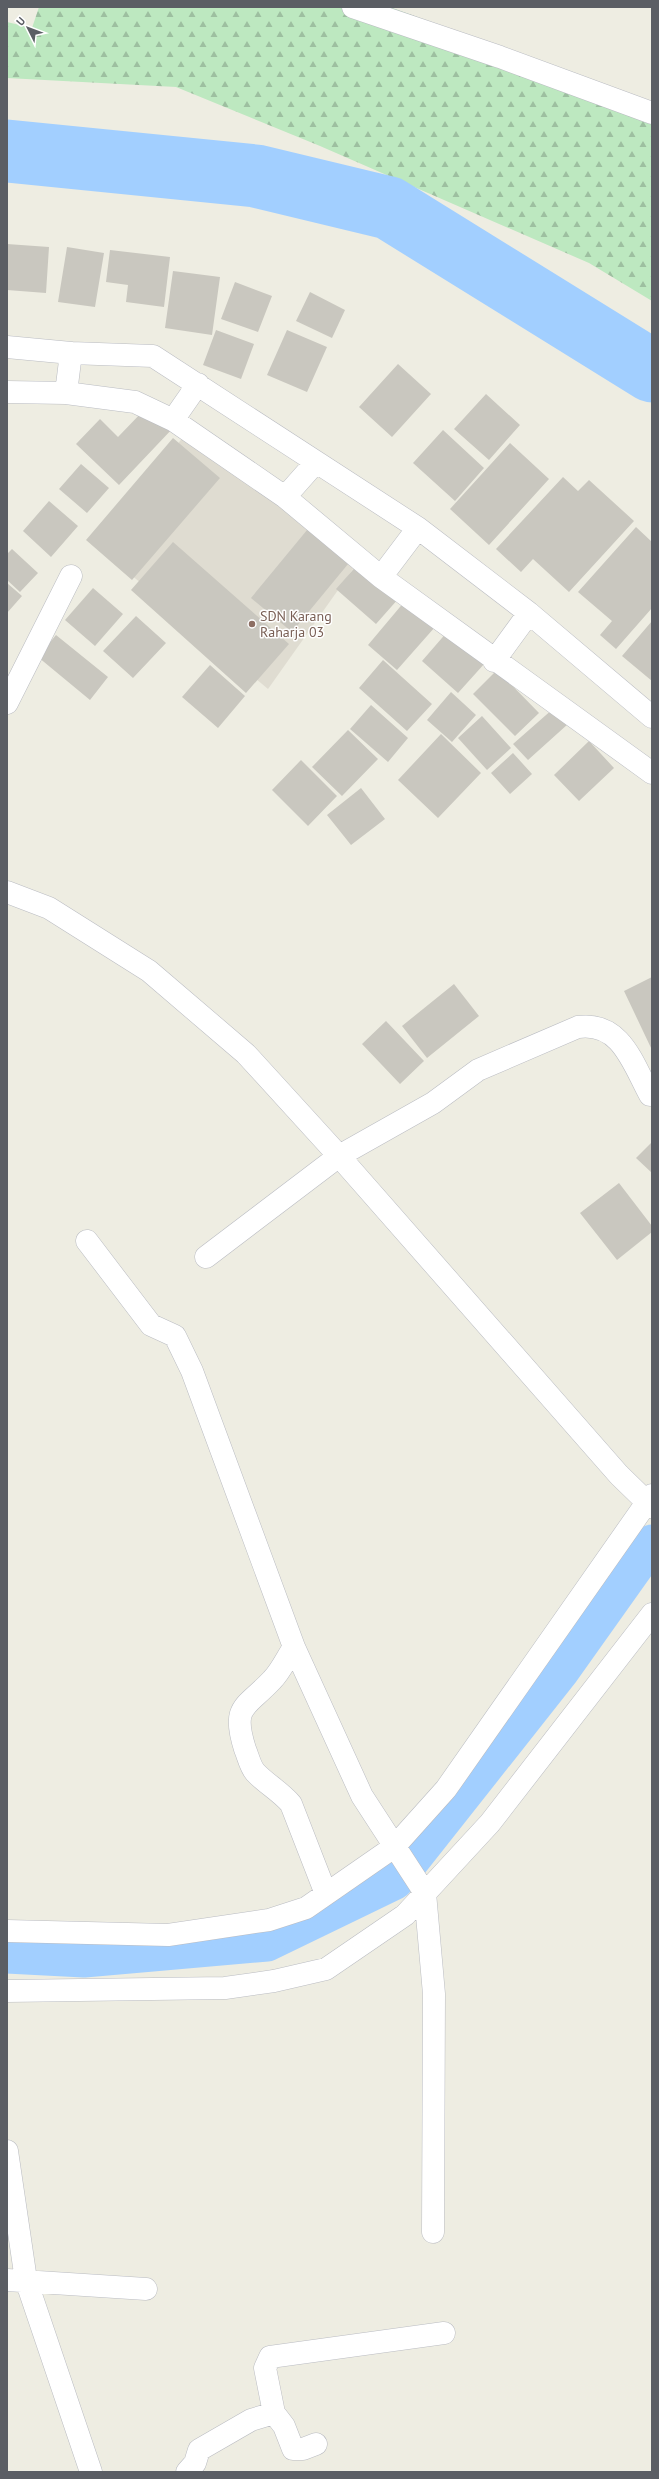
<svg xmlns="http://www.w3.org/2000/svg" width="659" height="2479" viewBox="0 0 659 2479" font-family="'PT Sans',sans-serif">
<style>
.education{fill:#dfdcd1}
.forest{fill:url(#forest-firs)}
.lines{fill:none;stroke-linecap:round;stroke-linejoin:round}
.canal{stroke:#a2cfff;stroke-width:37}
.river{stroke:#a2cfff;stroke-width:63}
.building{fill:#c9c7bf}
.minor-casing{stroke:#babcc2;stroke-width:23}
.minor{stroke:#fff;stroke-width:22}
.education-dot{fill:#8d6e63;stroke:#fff;stroke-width:1.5}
.labels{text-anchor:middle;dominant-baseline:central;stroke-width:3;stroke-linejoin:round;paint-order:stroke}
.education-label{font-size:14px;fill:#785e54;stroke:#fff;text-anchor:start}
</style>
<defs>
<pattern id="forest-firs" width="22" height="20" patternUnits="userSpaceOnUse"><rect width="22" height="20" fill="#bde8c0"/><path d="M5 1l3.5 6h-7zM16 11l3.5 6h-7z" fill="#9dbfa0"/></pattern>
</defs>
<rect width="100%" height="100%" fill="#eeede2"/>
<path class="education" d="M185 435 360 559 268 689 94 544Z"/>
<path class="forest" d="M39 7H390L652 103V301L589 263 320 146 176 87 7 78V22L32 28Z"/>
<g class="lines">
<path class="canal" d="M7 1955 84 1959 267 1943 395 1881 561 1671 652 1543"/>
<path class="river" d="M7 151 256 176 389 208 652 371"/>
</g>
<path class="building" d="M7 244 49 247 46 293 7 290Z
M67 247 104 253 95 307 58 302Z
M110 250 170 257 164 307 126 302 128 285 106 282Z
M173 271 220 277 212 335 165 328Z
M235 282 272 296 258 332 221 319Z
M310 292 345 310 332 338 296 321Z
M216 330 254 344 241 379 203 365Z
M287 330 327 347 307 392 267 375Z
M398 364 431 394 392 437 359 407Z
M486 394 520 425 489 460 454 429Z
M144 410 174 427 119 485 76 444 100 419 118 437Z
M443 430 484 468 455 501 413 463Z
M173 438 220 478 132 580 86 540Z
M510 443 549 479 489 545 450 509Z
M81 464 109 488 87 513 59 489Z
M563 477 578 491 589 480 634 521 569 592 533 559 521 572 496 549Z
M49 501 78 526 51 557 23 531Z
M312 524 353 558 292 632 251 598Z
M636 527 652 542V608L616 649 600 635 612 621 578 592Z
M173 542 289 644 246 693 131 590Z
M12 549 38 573 20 592 7 580V554Z
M359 563 399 598 376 624 336 589Z
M7 583 22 596 7 613Z
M93 588 123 614 95 646 65 620Z
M405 601 435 627 397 670 368 645Z
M136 616 166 643 133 678 103 651Z
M652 621V681L622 656Z
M448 631 485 663 458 693 422 661Z
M56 635 108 677 90 700 38 657Z
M383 660 432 704 407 731 359 688Z
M210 665 245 696 218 728 182 697Z
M497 670 539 713 515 736 473 694Z
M451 692 476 715 452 742 427 720Z
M371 705 408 738 388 762 350 729Z
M554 708 568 724 528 760 513 744Z
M482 716 511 748 487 770 458 738Z
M348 730 378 759 342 796 312 767Z
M441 734 481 773 438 818 398 780Z
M589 741 614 768 579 801 554 775Z
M513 753 532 774 510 794 491 773Z
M301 760 337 796 308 826 272 790Z
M361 788 385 819 351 845 327 815Z
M652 977V1050L624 991Z
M454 984 479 1016 427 1058 402 1026Z
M386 1021 424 1061 400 1084 362 1044Z
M652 1142V1173L636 1158Z
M619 1183 652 1226V1232L617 1260 580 1213Z"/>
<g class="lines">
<g class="minor-casing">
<path id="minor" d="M353 7 500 57 652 113
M7 347 71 353 153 356 418 528 529 613 652 717
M7 392 66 393 135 402 173 420 285 497 381 577 652 773
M66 393 71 353
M173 420 198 384
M285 497 316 462
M381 577 418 528
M494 661 529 613
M7 703 71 576
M7 892 49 908 149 971 246 1054 339 1156 619 1475 652 1507
M87 1241 151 1325 175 1336 192 1371 294 1647 362 1796 425 1893 434 1994 433 2232
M206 1257 339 1156 433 1103 478 1070 578 1027C621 1021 633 1064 650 1095
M294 1647C287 1657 281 1671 272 1680 246 1708 231 1705 245 1749 248 1756 250 1766 255 1772 266 1784 280 1791 291 1804L326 1894
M7 1931 168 1935 269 1920 306 1908 394 1847 446 1789 652 1495
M7 1991 225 1988 274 1981 326 1969 405 1915 490 1823 652 1614
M7 2151 26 2280 91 2472
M7 2280 146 2289
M274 2413 265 2368 270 2357 444 2333
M187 2472 195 2463 199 2450 251 2420 274 2413 284 2426 293 2449H303L316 2444"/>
</g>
<use href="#minor" class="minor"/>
</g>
<circle class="education-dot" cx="252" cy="624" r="4"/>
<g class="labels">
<g class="education-label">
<text x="260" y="616">SDN Karang<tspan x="260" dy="16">Raharja 03</tspan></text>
</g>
</g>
<rect width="659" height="2479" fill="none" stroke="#5b5e64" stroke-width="16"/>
<g transform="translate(28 28) rotate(312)" stroke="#ffffff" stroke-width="3" paint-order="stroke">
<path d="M0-3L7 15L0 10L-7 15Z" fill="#5b5e64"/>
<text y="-6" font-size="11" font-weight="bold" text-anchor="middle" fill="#5b5e64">U</text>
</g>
</svg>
